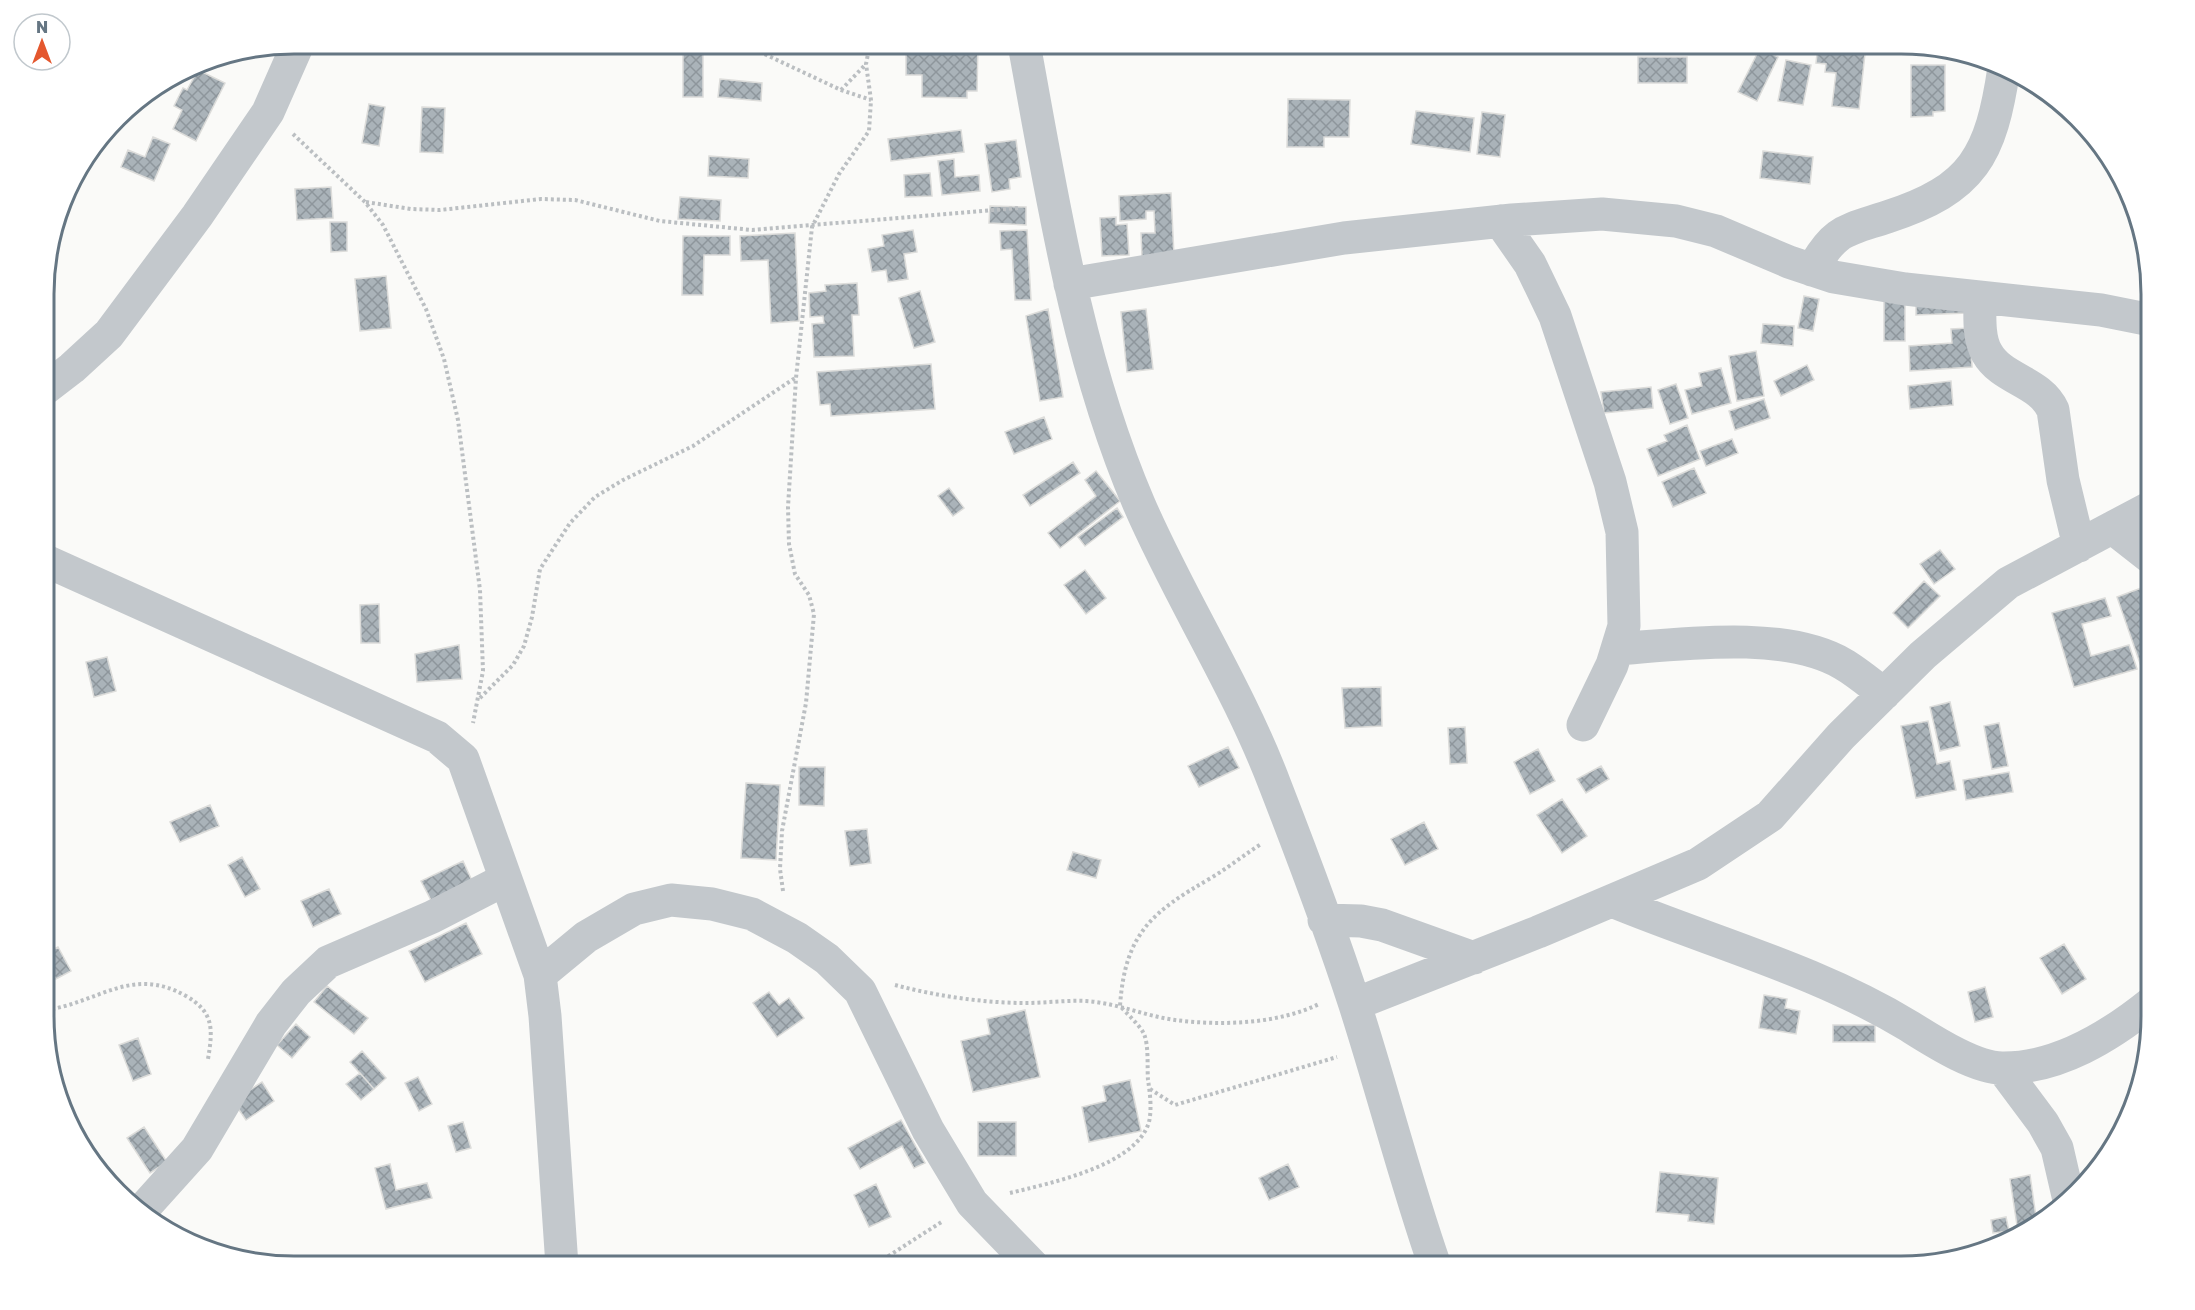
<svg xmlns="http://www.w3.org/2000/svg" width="2195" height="1310" viewBox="0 0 2195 1310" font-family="'Golos Text',sans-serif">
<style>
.building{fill:url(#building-cross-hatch);stroke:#dcdcda;stroke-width:1.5}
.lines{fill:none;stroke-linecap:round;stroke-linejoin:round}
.path{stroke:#bbbfc2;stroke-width:4;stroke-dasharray:3 3;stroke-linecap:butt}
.minor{stroke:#c3c8cc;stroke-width:33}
.rim{fill:none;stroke:#657683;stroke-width:3}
</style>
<defs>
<pattern id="building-cross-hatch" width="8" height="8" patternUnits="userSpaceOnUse" patternTransform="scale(1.5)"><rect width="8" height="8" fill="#aab3b9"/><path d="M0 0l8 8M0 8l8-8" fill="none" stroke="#8e969c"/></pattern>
</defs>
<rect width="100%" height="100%" fill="#fafaf8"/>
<path class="building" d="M906 44H978L977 91H967V98L922 97V75H906Z
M1818 44H1866L1859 109 1832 106 1836 73 1825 72 1826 64 1816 63Z
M1760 48 1778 57 1757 101 1738 92Z
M683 54H703V97H683Z
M1638 57H1687V83H1638Z
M1786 60 1811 65 1803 105 1778 101Z
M1911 65H1945V111L1933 112V116L1911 117Z
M198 70 225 83 196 141 173 129 182 110 174 106 183 88 187 90Z
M720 79 762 83 761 101 718 97Z
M1288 99 1350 100 1349 137H1324V147H1287Z
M369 104 385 107 379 146 362 143Z
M422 107 445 108 443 153 420 152Z
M1416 111 1474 118 1470 152 1411 144Z
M1482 112 1505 115 1500 157 1477 154Z
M961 130 964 152 891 161 888 139Z
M153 137 170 144 154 181 121 167 128 150 145 157Z
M1016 140 1021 177 1009 179 1010 189 992 192 985 144Z
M1763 151 1813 157 1810 184 1760 178Z
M709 156 749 159 748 178 708 176Z
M954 159 955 177 979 175 980 191 942 195 938 161Z
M930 173 932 196 905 197 904 175Z
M331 187 333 218 297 220 295 189Z
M1171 193 1174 256 1142 257 1141 233H1155L1154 211H1146V219L1120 221 1119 196Z
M680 197 721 200 720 221 678 219Z
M990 206 1026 207V225L989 223Z
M1116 217V225L1127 224 1129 255 1102 256 1100 218Z
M330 222H347V251L331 252Z
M913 230 917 252 904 254 908 279 888 282 886 270 872 272 868 249 884 246 882 235Z
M1027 230 1031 300H1015L1012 249 1001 250 1000 231Z
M795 233 799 321 771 323 768 260 741 261 740 236Z
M683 236H730V255H704L703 295H682Z
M386 276 391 328 360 331 355 279Z
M857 283 859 315H852L854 356 814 357 812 324 824 323 823 316 810 317 809 293 826 291 825 285Z
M920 291 935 342 914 348 899 298Z
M1804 296 1819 299 1813 331 1798 328Z
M1966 298 1967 313 1916 315V299Z
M1884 300H1905V341H1884Z
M1048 309 1063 397 1040 401 1026 316Z
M1146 309 1153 369 1127 372 1121 312Z
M1763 324 1794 326 1793 346 1761 343Z
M1970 328 1972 367 1910 371 1909 346 1952 343 1951 329Z
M1756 351 1764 396 1737 401 1729 356Z
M931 364 935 409 831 416 830 404 820 405 817 372Z
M1807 365 1814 380 1781 396 1774 381Z
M1721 368 1731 403 1692 414 1685 390 1702 386 1699 373Z
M1951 381 1953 405 1910 409 1908 386Z
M1676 384 1688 418 1670 424 1658 390Z
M1651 387 1653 408 1604 413 1601 392Z
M1764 399 1770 418 1735 430 1729 411Z
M1044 417 1052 439 1014 454 1005 432Z
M1687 425 1700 459 1658 476 1647 449 1667 441 1664 435Z
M1732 439 1738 453 1706 466 1700 451Z
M1073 462 1080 473 1030 506 1023 495Z
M1694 468 1706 493 1673 507 1662 482Z
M1096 471 1120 501 1060 548 1048 533 1096 496 1085 480Z
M949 488 964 508 953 516 938 496Z
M1117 508 1123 517 1085 546 1078 537Z
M1940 550 1955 569 1934 584 1920 564Z
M1085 570 1106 598 1086 614 1064 585Z
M1924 581 1940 596 1908 628 1893 613Z
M2144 587 2151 608V666L2142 669 2117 597Z
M2105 598 2111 616 2082 624 2091 656 2129 645 2137 669 2074 687 2052 613Z
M379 604 380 643H361L360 605Z
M459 645 462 679 417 682 415 654Z
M107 657 116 691 94 697 86 662Z
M1381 687 1382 726 1345 728 1342 688Z
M1950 702 1960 746 1940 751 1930 707Z
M1928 721 1937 764 1950 761 1956 790 1916 798 1901 726Z
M1999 723 2008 766 1992 769 1984 726Z
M1465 727 1467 763 1450 764 1448 728Z
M1228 747 1239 768 1199 787 1188 766Z
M1538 749 1555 781 1530 794 1514 762Z
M1601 766 1609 779 1586 793 1577 779Z
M799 767H825L824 806 799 805Z
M2009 772 2013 792 1966 800 1963 780Z
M746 783 780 785 776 860 741 858Z
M1562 799 1587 836 1562 853 1537 815Z
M210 805 219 826 180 842 170 822Z
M1424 822 1438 849 1405 865 1391 839Z
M867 829 871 863 850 866 845 831Z
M1073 852 1101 860 1096 878 1067 870Z
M242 857 260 889 245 897 228 865Z
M463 861 473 883 432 902 421 881Z
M329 889 341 914 313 927 301 901Z
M46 891 53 892 51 910H46Z
M466 923 482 954 425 982 409 951Z
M2064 944 2086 979 2062 994 2040 958Z
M58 947 71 971 56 979 46 960V953Z
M327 986 368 1018 354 1034 314 1002Z
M1985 987 1993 1017 1975 1022 1968 992Z
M769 992 779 1005 789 998 804 1018 777 1037 753 1003Z
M1764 995 1787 999 1785 1008 1800 1011 1796 1034 1759 1028Z
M1025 1010 1040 1077 973 1092 961 1041 990 1034 987 1019Z
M296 1024 310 1037 292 1058 277 1045Z
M1833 1025H1875V1042H1833Z
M138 1038 151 1074 133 1081 119 1045Z
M362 1051 386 1078 374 1089 350 1062Z
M360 1073 374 1089 361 1100 346 1084Z
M418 1077 432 1104 419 1111 405 1083Z
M1130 1080 1141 1131 1089 1142 1082 1107 1106 1101 1103 1086Z
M262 1082 274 1101 246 1120 233 1101Z
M901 1120 925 1163 914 1168 902 1146 860 1169 848 1148Z
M463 1122 471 1148 456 1152 448 1126Z
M978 1122H1016V1156H978Z
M144 1127 167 1162 150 1173 127 1138Z
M390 1164 396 1190 427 1183 432 1198 386 1209 375 1168Z
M1288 1164 1299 1187 1269 1200 1259 1178Z
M1660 1172 1718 1178 1714 1224 1688 1221 1689 1215 1656 1212Z
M2030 1175 2037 1224 2030 1230 2018 1232 2010 1179Z
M876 1184 891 1217 869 1227 854 1195Z
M2006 1217 2009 1231 1993 1233 1991 1220Z"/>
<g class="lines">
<path class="path" d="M743 44 841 90 871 100
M841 90 866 64
M293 134 365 202 383 225 426 309 444 359 458 420 480 590 483 671 473 723
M366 202 411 209 440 210 541 199 575 200 660 221 752 230 1019 208
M480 698 513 665 524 646 532 617 540 569 570 523 595 497 623 480 693 446 795 378
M783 891 780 869 782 831 806 703 814 614 809 595 795 574 789 544 788 507 796 378 812 227 839 174 869 131 871 100 866 64 870 44
M895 985C937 996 983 1003 1026 1003 1046 1003 1066 1000 1086 1001 1117 1003 1145 1016 1175 1020 1221 1026 1278 1024 1319 1004
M46 1010C98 1003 132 965 186 996 214 1012 213 1029 208 1059
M1150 1089 1175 1105 1337 1057
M1010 1193C1050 1183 1136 1166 1149 1122 1152 1109 1150 1093 1148 1080 1147 1067 1149 1046 1144 1034 1139 1024 1127 1014 1120 1006 1125 933 1152 912 1211 878 1229 867 1244 855 1261 844
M873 1266 943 1221"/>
<path class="minor" d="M1024 44C1052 196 1077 360 1139 504 1180 599 1238 687 1275 785 1303 857 1331 931 1355 1005 1383 1092 1405 1180 1435 1266
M1500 221 1530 264 1555 316 1610 482 1622 532 1624 626 1612 665 1583 725
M1812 270C1835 229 1845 231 1887 217 1974 189 1991 155 2004 68
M1070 284 1344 238 1512 220 1602 214 1676 221 1716 231 1789 262 1834 277 1905 289 2101 310 2151 320
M1980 298C1980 315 1978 338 1987 353 2002 380 2040 381 2053 410L2063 480 2079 546
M46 388 72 368 109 334 197 216 268 112 298 44
M2114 529 2151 558
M46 561 437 737 463 759 540 975 545 1016 562 1266
M1617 649C1682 644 1785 630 1843 664 1857 672 1871 684 1884 694
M1612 901C1711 942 1817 970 1909 1026 1933 1041 1976 1069 2004 1068 2059 1068 2110 1036 2151 1003
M1324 920 1361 921 1382 925 1474 958
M540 975 586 937 634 909 671 900 712 904 752 914 797 938 827 959 860 991 928 1130 972 1203 1033 1266
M1355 1004 1538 932 1698 864 1770 816 1841 736 1923 655 2008 583 2151 507
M2002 1068 2043 1123 2057 1148 2069 1200
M143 1209 197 1149 271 1024 296 992 328 962 432 917 504 880"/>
</g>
<path d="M0 0H2195V1310H0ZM294 54H1901A240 240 0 0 1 2141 294V1016A240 240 0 0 1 1901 1256H294A240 240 0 0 1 54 1016V294A240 240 0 0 1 294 54Z" fill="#fff" fill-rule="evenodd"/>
<path class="rim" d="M294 54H1901A240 240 0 0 1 2141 294V1016A240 240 0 0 1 1901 1256H294A240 240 0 0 1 54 1016V294A240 240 0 0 1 294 54Z"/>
<g transform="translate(42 42)"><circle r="28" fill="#ffffff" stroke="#c1c8cd" stroke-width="1.5"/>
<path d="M0-4.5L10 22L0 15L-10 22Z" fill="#e4572e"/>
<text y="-9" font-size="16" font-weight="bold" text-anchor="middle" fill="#657683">N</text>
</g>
</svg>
